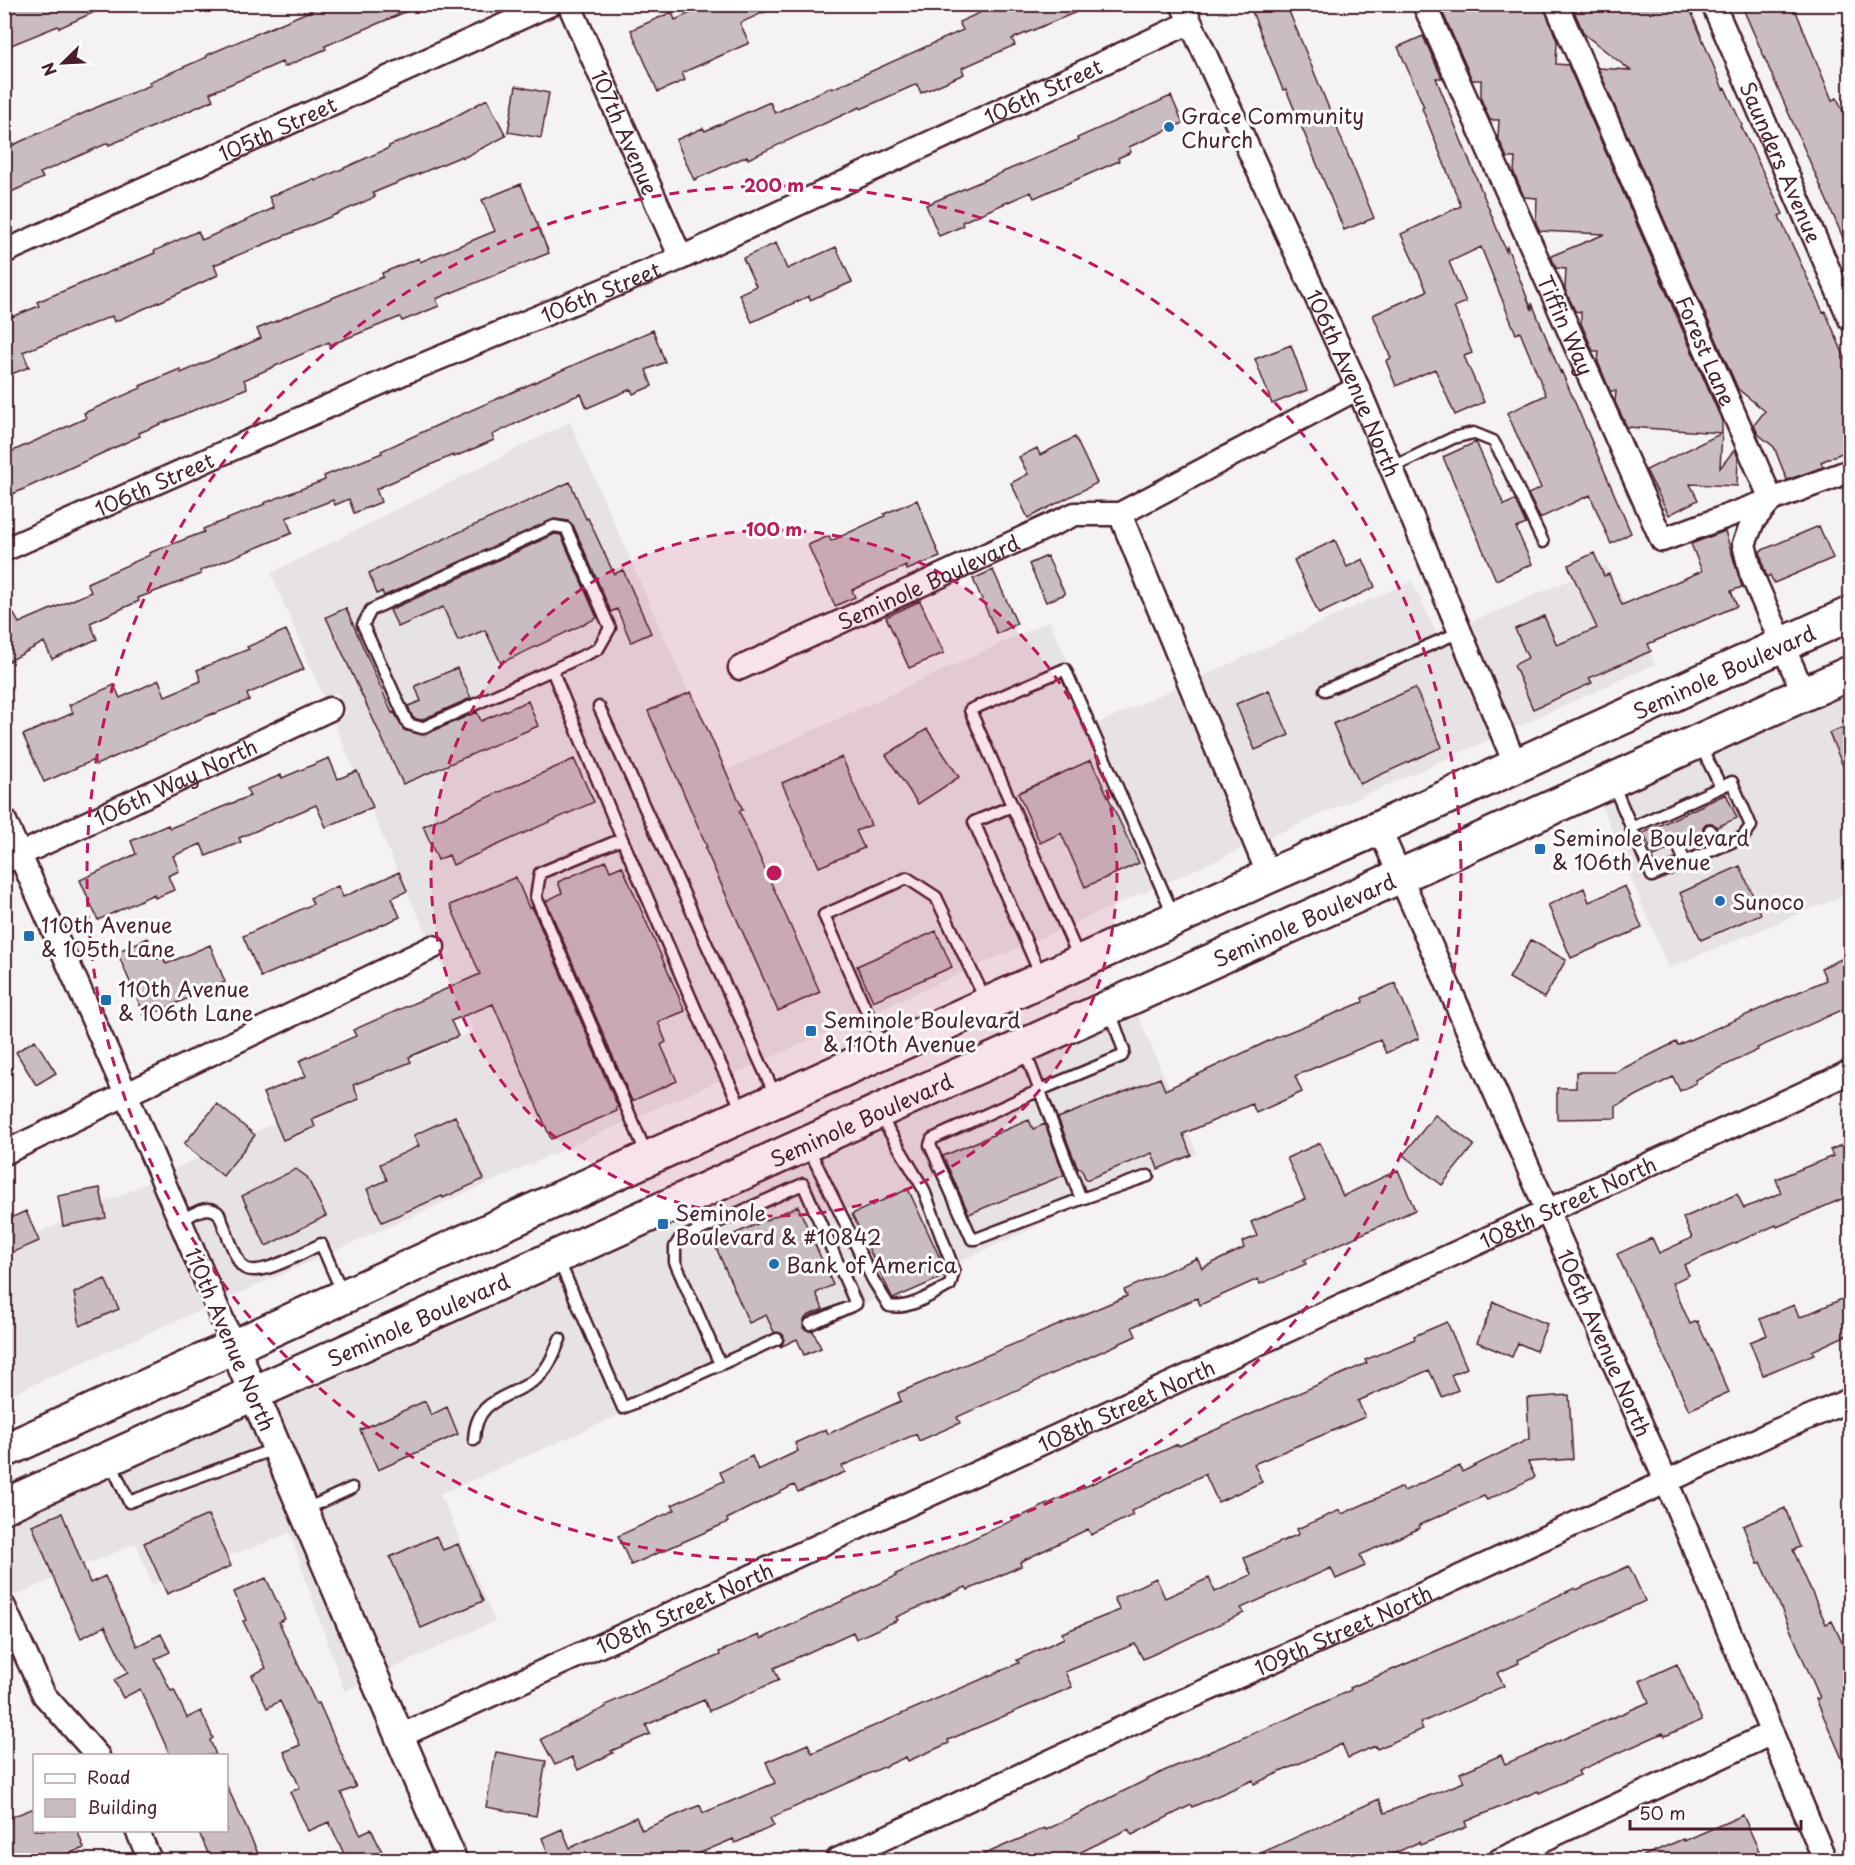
<svg xmlns="http://www.w3.org/2000/svg" width="1855" height="1865" viewBox="0 0 1855 1865" font-family="'Playpen Sans',sans-serif">
<style>
.built{fill:#e7e2e3}
.building{fill:#cabdc1;stroke:#4a1f2b;stroke-width:1.5}
.lines{fill:none;stroke-linecap:round;stroke-linejoin:round}
.service-casing{stroke:#4a1f2b;stroke-width:15}
.minor-casing{stroke:#4a1f2b;stroke-width:27}
.tertiary-casing{stroke:#4a1f2b;stroke-width:33}
.primary-casing{stroke:#4a1f2b;stroke-width:38}
.service{stroke:#fff;stroke-width:10}
.minor{stroke:#fff;stroke-width:22}
.tertiary{stroke:#fff;stroke-width:28}
.primary{stroke:#fff;stroke-width:33}
.ring{fill:none;stroke:#c2185b;stroke-width:3;stroke-dasharray:10 8}
.poi-dot{fill:#1f6fb2;stroke:#fff;stroke-width:2}
.labels{text-anchor:middle;dominant-baseline:central;stroke-width:6;stroke-linejoin:round;paint-order:stroke}
.street-label{font-size:21px;fill:#4a1f2b;stroke:#fff}
.poi-label{font-size:21px;fill:#4a1f2b;stroke:#fff;text-anchor:start}
.centre{fill:#c2185b;stroke:#fff;stroke-width:3}
.ring-label{font-size:18px;text-anchor:middle;font-weight:bold;fill:#c2185b;stroke:#fff;stroke-width:6;stroke-linejoin:round;paint-order:stroke}
</style>
<rect width="100%" height="100%" fill="#f4f2f2"/>
<filter id="ink" filterUnits="userSpaceOnUse"><feTurbulence type="fractalNoise" baseFrequency=".0167" numOctaves="2"/><feDisplacementMap in="SourceGraphic" scale="12" xChannelSelector="R" yChannelSelector="G"/><feConvolveMatrix kernelMatrix="1 2 1 2 8 2 1 2 1" color-interpolation-filters="sRGB"/></filter>
<g filter="url(#ink)">
<path class="built" d="M570 422 723 772 1049 621 1097 724 1177 687 1244 848 228 1298 173 1170 473 1031 438 958 450 952 440 931 428 936 403 884 333 720 347 713 337 692 324 698 271 573Z
M1606 565 1655 664 1515 728 1471 622Z
M1412 581 1438 636 1446 633 1491 739 1268 838 1201 677Z
M1850 691V893L1668 968 1602 806Z
M1136 1011 1197 1153 706 1377 440 1494 495 1621 387 1671 270 1398Z
M149 1182 203 1309 5 1397 4 1249Z
M246 1409 363 1683 344 1691 290 1533 152 1585 136 1543 14 1596 5 1574 4 1518Z"/>
<path class="building" d="M13 4H112L59 28 58 26 4 48V8Z
M326 4H424L325 46 326 49 284 67 282 62 210 93 213 100 155 126 109 145 108 143 40 173 43 178 4 195V149L102 105 151 85 149 82 207 57V55Z
M710 4H782L740 23 749 43 682 73 685 80 658 92 631 30 672 12 675 20Z
M999 4 1093 5 1012 39 1015 45 962 68 964 74 921 93 917 84 861 109 860 107 748 159 747 156 694 180 676 140 703 128 705 131 770 102 775 113 831 87 832 89 963 30 959 22Z
M1249 4H1286L1374 218 1344 230 1286 89 1283 90Z
M1439 4H1543L1557 41 1556 64 1568 65 1722 421V433L1627 427 1615 402 1616 391H1610L1598 362 1599 351H1593L1581 323V312L1575 311 1565 289 1566 269 1556 268 1551 256 1605 234 1540 231 1536 223 1537 198 1524 197 1514 173 1515 158H1507L1498 137 1499 120H1490L1481 99V80H1472Z
M1571 4H1688L1723 89 1725 88 1742 125 1741 126 1783 214 1779 216 1823 312 1825 311 1851 372V449L1821 462 1823 467 1787 480 1774 447 1758 434 1754 425 1765 411 1738 389 1598 68 1630 70 1584 34Z
M1741 4H1793L1832 100 1837 98 1851 129V136L1844 138 1851 153V256Z
M1423 36 1442 78H1436L1506 251 1507 247 1532 310V303L1561 374V370L1631 533 1611 544 1590 495 1540 518 1528 494 1541 488 1507 413 1546 395 1520 332 1516 334 1481 247 1449 262 1466 302 1454 307 1472 353 1464 356 1484 402 1455 415 1435 369 1396 386 1386 361 1391 358 1373 315 1427 291 1401 234 1461 206 1422 108 1424 107 1398 47Z
M516 86 549 93 541 138 508 132Z
M1171 96 1183 123 1129 147 1131 152 1118 158 1119 161 1034 198 1031 192 962 222 963 226 939 236 926 205 1078 140 1077 138Z
M487 99 506 136 463 158 462 156 373 193 375 197 330 217 214 265 218 275 175 295 114 322 112 316 23 352 29 367 4 377V309L9 318 39 306 37 302 155 253 154 251 198 231 202 240 274 208 269 197 314 179 315 181 389 148V146L438 126Z
M521 184 549 253 436 299 439 306 402 321 400 317 330 345 329 342 244 380 247 388 139 433 140 436 4 498V455L86 418 84 413 141 388 140 386 180 369 181 373 261 338 257 329 383 277 382 273 419 258 420 262 495 231 482 200Z
M776 243 787 269 836 247 852 282 810 300 809 296 752 322 739 294 756 286 743 258Z
M653 330 665 362 646 370 652 386 633 394 631 389 587 408 581 394 561 402 492 435 494 440 454 457 453 455 376 489 381 502 354 513 349 499 335 505 333 500 286 518 292 533 200 571 201 574 138 598 139 601 90 623 97 639 52 659 44 642 4 664V597L19 623 91 592 87 583 150 555 149 553 204 532 203 529 265 504 264 503 325 480 324 476 382 453 381 451 440 424Z
M1291 345 1307 390 1272 404 1255 359Z
M1722 433 1720 468 1735 449 1738 458 1737 486 1690 484 1698 500 1669 515 1646 470Z
M1075 437 1097 483 1028 518 1011 483 1028 474 1019 457 1037 448 1040 455Z
M1476 442 1504 505 1515 500 1526 524 1516 528 1532 564 1496 580 1443 457Z
M570 482 586 519 588 518 614 574 623 570 651 633 631 642 617 609 611 612 573 525 568 521 555 519 384 596 382 591 377 594 369 573Z
M917 500 940 557 907 570 906 566 852 590 855 597 835 606 808 545 829 536 831 541 885 516 884 514Z
M1819 526 1833 558 1774 583 1770 575 1767 577 1764 569 1760 551Z
M1725 531 1742 587 1731 591 1737 606 1648 644 1651 651 1589 678 1592 683 1533 709 1514 665 1528 658 1515 629 1544 616 1557 645 1597 628 1568 565 1594 553 1604 576 1609 574 1622 605 1702 571 1691 544Z
M555 534 561 535 597 618 501 663 485 630 458 641 443 607 398 627 390 610Z
M1335 540 1347 567 1363 559 1375 587 1319 614 1294 560Z
M1047 556 1065 594 1046 602 1029 564Z
M993 570 1017 624 997 634 973 579Z
M920 601 944 653 909 668 886 617Z
M346 608 392 713 394 712 404 730 424 735 477 712 481 721 528 701 538 726 403 784 326 617Z
M286 630 304 669 247 694 249 700 214 714V713L96 765 94 760 44 782 23 735 73 713 69 705 114 685 120 698 159 680 165 696 201 681 197 670 249 649 247 647Z
M457 668 471 698 421 720 413 718 408 706 421 701 415 686Z
M1415 688 1442 747 1360 784 1333 724Z
M1269 690 1289 735 1255 750 1236 704Z
M691 692 743 810 739 811 820 992 778 1011 705 848 707 847 648 711Z
M1851 724V783H1850L1829 733Z
M927 729 959 777 918 804 886 755Z
M842 757 871 825 856 831 864 848 819 867 782 783Z
M329 758 338 779 357 771 373 807 326 827 316 805 239 838 241 842 206 856 201 844 173 856 179 871 168 876 174 890 155 898 154 894 98 920 80 880 136 854 131 841 168 825 170 828 250 796 247 789 281 775 282 778Z
M574 759 594 802 453 865 449 855 438 860 423 826Z
M1091 760 1139 863 1085 887 1061 833 1040 843 1018 793Z
M1726 794 1737 818 1717 827 1712 823H1707L1703 828V833L1685 842 1680 838H1675L1671 843V848L1654 856 1643 833Z
M606 861 610 871 622 866 685 1011 658 1022 666 1042 661 1045 677 1081 632 1101 546 901 562 893 558 882Z
M1740 866 1761 914 1701 940 1680 893Z
M399 872 407 891 392 898 400 917 261 977 243 936 313 904 310 898 338 886 343 897Z
M516 877 529 908 532 907 618 1107 616 1108 617 1111 551 1139 493 1004 451 1021 458 1036 409 1057 411 1062 353 1085 359 1099 312 1119 315 1127 283 1140 263 1093 306 1076 299 1061 356 1036 353 1030 480 974 450 905Z
M1625 886 1642 928 1571 958 1548 905 1584 888 1589 902Z
M936 931 952 967 873 1001 857 966Z
M148 938 158 959 163 957 166 964 210 945 225 982 145 1017 117 952Z
M1531 940 1566 960 1544 998 1509 978Z
M1851 955V1006L1757 1048 1758 1050 1695 1080 1696 1083 1680 1091 1673 1077 1616 1106V1118L1557 1119V1088H1576V1072H1616L1676 1042 1678 1045 1826 980 1821 968Z
M1395 983 1419 1038 1386 1053 1380 1040 1295 1076 1302 1092 1256 1113 1252 1104 1183 1134 1191 1155 1158 1169 1152 1153 1086 1180 1081 1168 1078 1169 1058 1118 1160 1078 1165 1090 1277 1037 1363 1002 1362 998Z
M35 1040 56 1073 36 1085 16 1052Z
M217 1104 255 1135 223 1176 184 1144Z
M1435 1115 1474 1145 1442 1185 1403 1155Z
M455 1116 484 1179 443 1198 442 1196 382 1222 367 1189 387 1180 380 1164 419 1146 414 1135Z
M1029 1120 1033 1129 1045 1124 1064 1175 969 1214 943 1156Z
M1851 1141V1195L1777 1227 1776 1225 1684 1265 1689 1275 1672 1283 1690 1324 1697 1321 1729 1392 1689 1410 1617 1254 1652 1238 1659 1253 1692 1238 1683 1218 1737 1194 1744 1208 1781 1193 1776 1179 1833 1156 1830 1150Z
M1320 1143 1343 1196 1398 1170 1415 1210 1304 1260 1306 1264 1260 1284 1258 1279 1200 1305 1197 1298 1132 1327 1136 1336 957 1417 960 1423 919 1441 916 1434 842 1466 845 1472 798 1492 794 1485 727 1519 728 1522 631 1565 618 1536 675 1510 672 1505 724 1481 720 1472 752 1456 758 1470 798 1451 795 1443 826 1429 828 1434 901 1401 898 1393 1127 1296 1124 1290 1197 1258 1202 1268 1244 1248 1242 1242 1257 1236 1251 1222 1305 1199 1287 1158Z
M296 1169 307 1177 326 1216 266 1246 242 1196Z
M100 1188 106 1218 63 1226 58 1196Z
M908 1189 946 1271 945 1276 893 1299 852 1214Z
M798 1206 833 1285 816 1293 823 1309 807 1316 804 1320 803 1328 809 1331H813L821 1348 804 1355 797 1339 780 1347 783 1343 784 1336 781 1333 774 1332 766 1315 749 1323 714 1243Z
M26 1211 39 1241 4 1256V1221Z
M105 1279 119 1309 80 1326 74 1293Z
M1851 1295V1333L1812 1351 1814 1354 1763 1375 1750 1342 1767 1335 1760 1319 1794 1305 1799 1318Z
M1494 1302 1547 1324 1536 1351 1518 1343 1512 1357 1477 1342Z
M1447 1322 1467 1368 1451 1375 1458 1390 1442 1397 1429 1370 1358 1401 1365 1417 1254 1464 1262 1482 1218 1502 1205 1474 1131 1511 1133 1515 1091 1535 1088 1529 1020 1562 1021 1566 968 1590 966 1587 896 1617 898 1620 856 1639 853 1632 774 1668 779 1680 709 1711 704 1700 646 1725 650 1734 611 1751 613 1753 578 1770 572 1757 555 1765 541 1739 606 1707 605 1705 720 1655 719 1652 759 1635 761 1639 896 1576V1574L1178 1444 1179 1446 1367 1363 1365 1360 1415 1339 1414 1336Z
M1569 1395 1573 1459 1528 1462 1535 1477 1487 1500 1484 1496 1419 1525 1420 1528 1360 1555 1365 1566 1336 1579 1331 1568 1241 1608 1244 1613 1143 1659 1135 1644 1065 1672 1072 1687 948 1740 949 1743 908 1761 906 1757 770 1818 774 1826 735 1843 733 1839 684 1860H544L550 1858 542 1838 562 1829 570 1848 636 1817 642 1830 700 1805 703 1813 775 1783 766 1762 808 1744 812 1753 1019 1663 1017 1660 1064 1638 1062 1633 1120 1610 1114 1598 1156 1578 1165 1598 1209 1578 1215 1592 1251 1575 1244 1558 1299 1534 1297 1529 1340 1510 1342 1514 1402 1487 1404 1491 1460 1466 1462 1472 1529 1439 1527 1398Z
M425 1401 431 1415 447 1407 458 1434 378 1470 360 1430Z
M1785 1508 1800 1547 1793 1550 1826 1624 1832 1621 1851 1662V1779L1816 1699 1820 1698 1761 1562 1758 1564 1743 1526Z
M62 1513 90 1583 105 1576 137 1646 161 1634 170 1652 155 1659 171 1691 174 1690 187 1718 201 1711 213 1738 210 1740 216 1755H170L140 1689 123 1698 114 1680 128 1673 105 1626 81 1638 57 1586 32 1525Z
M208 1515 231 1566 167 1594 144 1543Z
M436 1536 443 1550 458 1544 483 1601 421 1628 390 1557Z
M1629 1566 1645 1601 1518 1660 1519 1663 1497 1673 1504 1686 1420 1723 1423 1729 1377 1749 1375 1746 1348 1758 1342 1744 1254 1784 1253 1780 1192 1807 1191 1805 1132 1835 1128 1829 1075 1855 1074 1852 1053 1860H971L1045 1828 1046 1830 1164 1771 1292 1717 1351 1690 1350 1688 1457 1642 1575 1588 1576 1590Z
M266 1578 285 1619 279 1622 316 1704 319 1703 356 1787 341 1793 360 1834 371 1829 386 1860H347L329 1822 308 1831 290 1792 300 1788 284 1752 300 1745 280 1701 267 1708 252 1675 266 1668 243 1621 246 1620 234 1592Z
M1677 1664 1702 1720 1665 1736 1663 1733 1578 1771 1580 1775 1539 1793 1538 1791 1465 1822 1467 1827 1420 1845 1419 1842 1380 1860H1246L1379 1799 1385 1813 1464 1782 1460 1773 1501 1755 1505 1764 1649 1702 1640 1681Z
M496 1752 546 1761 536 1816 486 1807Z
M226 1784 261 1860H211L198 1830H226Z
M34 1808V1830H77L84 1848 51 1860H4V1820Z
M1743 1815 1763 1860H1634L1683 1839 1684 1841Z"/>
<g class="lines">
<g class="service-casing">
<path id="service" d="M1391 468 1453 438 1473 433 1493 441 1503 458 1543 542
M552 670 422 728 408 724 363 625 371 610 554 526 566 528 610 628 598 649 552 670 622 839
M1325 690 1460 632
M599 707 776 1097
M1613 784 1652 876 1743 837 1751 826 1732 782 1721 787 1700 745
M1012 806 974 822 1041 976
M1631 828 1721 787
M1710 830 1717 848
M1678 845 1685 862
M1079 958 970 710 1065 669 1174 916
M883 1048 824 915 907 878 936 897 986 1001
M1024 1049 1081 1199 1148 1176
M808 1147 873 1280 889 1306C910 1310 932 1294 950 1285L954 1270 923 1188 879 1114
M647 1155 536 897 540 873 622 839 708 1038 743 1112
M1081 1199 976 1239H972L930 1145 932 1139 1040 1090 1122 1056 1124 1051 1110 1011
M180 1221C192 1215 208 1202 219 1214 224 1225 235 1258 242 1266 256 1281 305 1251 321 1244L343 1294
M558 1259 623 1408 777 1339
M720 1364 675 1262V1247L680 1239 803 1184 856 1304 810 1324
M474 1440C476 1396 508 1400 536 1379 549 1369 554 1353 560 1339
M110 1461 129 1502 277 1448
M306 1509 352 1488"/>
</g>
<g class="minor-casing">
<g id="minor">
<path id="s1" d="M569 4 681 258"/>
<path id="s2" d="M1182 4 1358 388 1516 766"/>
<path id="s3" d="M1424 4 1662 540 1850 471"/>
<path id="s4" d="M1556 4 1771 499"/>
<path id="s5" d="M1713 4 1850 319"/>
<path id="s6" d="M4 252 551 4"/>
<path d="M1770 501 1753 521 1744 544 1751 573 1804 694"/>
<path d="M1120 514 1269 876"/>
<path id="s7" d="M4 550 408 371 681 258 1189 23"/>
<path id="s8" d="M740 668 1075 514H1120L1358 388"/>
<path d="M4 819 126 1094 234 1347"/>
<path id="s9" d="M1379 828 1666 1481 1825 1860"/>
<path id="s10" d="M4 862 330 709"/>
<path d="M4 1153 433 947"/>
<path d="M4 1607 44 1695 98 1756"/>
<path id="s11" d="M400 1736C885 1518 1367 1293 1850 1072"/>
<path d="M137 1830 150 1860"/>
<path id="s12" d="M837 1860 1155 1713 1388 1610 1776 1431 1850 1400"/>
<path d="M1500 1860 1772 1733"/>
</g>
</g>
<g class="tertiary-casing">
<path id="tertiary" d="M234 1347 452 1860"/>
</g>
<g class="primary-casing">
<g id="primary">
<path id="s13" d="M4 1451 1269 876 1379 828 1850 614"/>
<path id="s14" d="M4 1506 1850 673"/>
</g>
</g>
<use href="#service" class="service"/>
<use href="#minor" class="minor"/>
<use href="#tertiary" class="tertiary"/>
<use href="#primary" class="primary"/>
</g>
</g>
<circle cx="774" cy="873" r="343" fill="#c2185b" fill-opacity=".12"/>
<g class="ring">
<circle cx="774" cy="873" r="343"/>
<circle cx="774" cy="873" r="687"/>
</g>
<g class="poi-dot">
<circle cx="1169" cy="127" r="6"/>
<rect x="1534" y="843" width="12" height="12" rx="3"/>
<circle cx="1720" cy="901" r="6"/>
<rect x="23" y="930" width="12" height="12" rx="3"/>
<rect x="100" y="994" width="12" height="12" rx="3"/>
<rect x="805" y="1025" width="12" height="12" rx="3"/>
<rect x="657" y="1218" width="12" height="12" rx="3"/>
<circle cx="774" cy="1264" r="6"/>
</g>
<g class="labels">
<g class="street-label">
<text stroke="none"><textPath href="#s7" startOffset="1136">106th Street</textPath></text>
<text stroke="none"><textPath href="#s6" startOffset="300">105th Street</textPath></text>
<text stroke="none"><textPath href="#s1" startOffset="140">107th Avenue</textPath></text>
<text stroke="none"><textPath href="#s5" startOffset="172">Saunders Avenue</textPath></text>
<text stroke="none"><textPath href="#s7" startOffset="650">106th Street</textPath></text>
<text stroke="none"><textPath href="#s3" startOffset="351">Tiffin Way</textPath></text>
<text stroke="none"><textPath href="#s4" startOffset="378">Forest Lane</textPath></text>
<text stroke="none"><textPath href="#s2" startOffset="416">106th Avenue North</textPath></text>
<text stroke="none"><textPath href="#s7" startOffset="164">106th Street</textPath></text>
<text stroke="none"><textPath href="#s8" startOffset="207">Seminole Boulevard</textPath></text>
<text stroke="none"><textPath href="#s13" startOffset="1888">Seminole Boulevard</textPath></text>
<text stroke="none"><textPath href="#s10" startOffset="189">106th Way North</textPath></text>
<text stroke="none"><textPath href="#s14" startOffset="1426">Seminole Boulevard</textPath></text>
<text stroke="none"><textPath href="#s14" startOffset="940">Seminole Boulevard</textPath></text>
<text stroke="none"><textPath href="#s11" startOffset="1284">108th Street North</textPath></text>
<text stroke="none"><textPath href="#s14" startOffset="454">Seminole Boulevard</textPath></text>
<text transform="translate(231 1339) rotate(67)">110th Avenue North</text>
<text stroke="none"><textPath href="#s9" startOffset="562">106th Avenue North</textPath></text>
<text stroke="none"><textPath href="#s11" startOffset="798">108th Street North</textPath></text>
<text stroke="none"><textPath href="#s11" startOffset="312">108th Street North</textPath></text>
<text stroke="none"><textPath href="#s12" startOffset="556">109th Street North</textPath></text>
</g>
<g class="poi-label">
<text x="1181" y="115">Grace Community<tspan x="1181" dy="24">Church</tspan></text>
<text x="1552" y="837">Seminole Boulevard<tspan x="1552" dy="24">&amp; 106th Avenue</tspan></text>
<text x="1732" y="901">Sunoco</text>
<text x="41" y="924">110th Avenue<tspan x="41" dy="24">&amp; 105th Lane</tspan></text>
<text x="118" y="988">110th Avenue<tspan x="118" dy="24">&amp; 106th Lane</tspan></text>
<text x="823" y="1019">Seminole Boulevard<tspan x="823" dy="24">&amp; 110th Avenue</tspan></text>
<text x="675" y="1212">Seminole<tspan x="675" dy="24">Boulevard &amp; #10842</tspan></text>
<text x="786" y="1264">Bank of America</text>
</g>
</g>
<circle cx="774" cy="873" r="9" class="centre"/>
<g class="ring-label">
<text x="774" y="192">200 m</text>
<text x="774" y="536">100 m</text>
</g>
<rect width="1855" height="1865" fill="none" stroke="#fff" stroke-width="24"/>
<rect x="12" y="12" width="1831" height="1841" fill="none" stroke="#4a1f2b" stroke-width="2" filter="url(#ink)"/>
<rect x="33" y="1754" width="195" height="78" fill="#ffffff" stroke="#b7a5aa" stroke-width="1.5"/>
<rect x="45" y="1774" width="30" height="9" fill="#ffffff" stroke="#b7a5aa" stroke-width="1.5"/>
<text x="87" y="1784" font-size="18" fill="#4a1f2b">Road</text>
<rect x="45" y="1799" width="30" height="18" fill="#cabdc1" stroke="#b7a5aa" stroke-width="1.5"/>
<text x="87" y="1814" font-size="18" fill="#4a1f2b">Building</text>
<g transform="translate(63 63) rotate(246)" stroke="#ffffff" stroke-width="4.5" paint-order="stroke">
<path d="M0-4.5L10 22L0 15L-10 22Z" fill="#4a1f2b"/>
<text y="-9" font-size="16" font-weight="bold" text-anchor="middle" fill="#4a1f2b">N</text>
</g>
<path d="M1630 1820v9h171v-9" fill="none" stroke="#4a1f2b" stroke-width="3"/>
<text x="1639" y="1820" font-size="18" fill="#4a1f2b" stroke="#ffffff" stroke-width="4.5" paint-order="stroke">50 m</text>
</svg>
